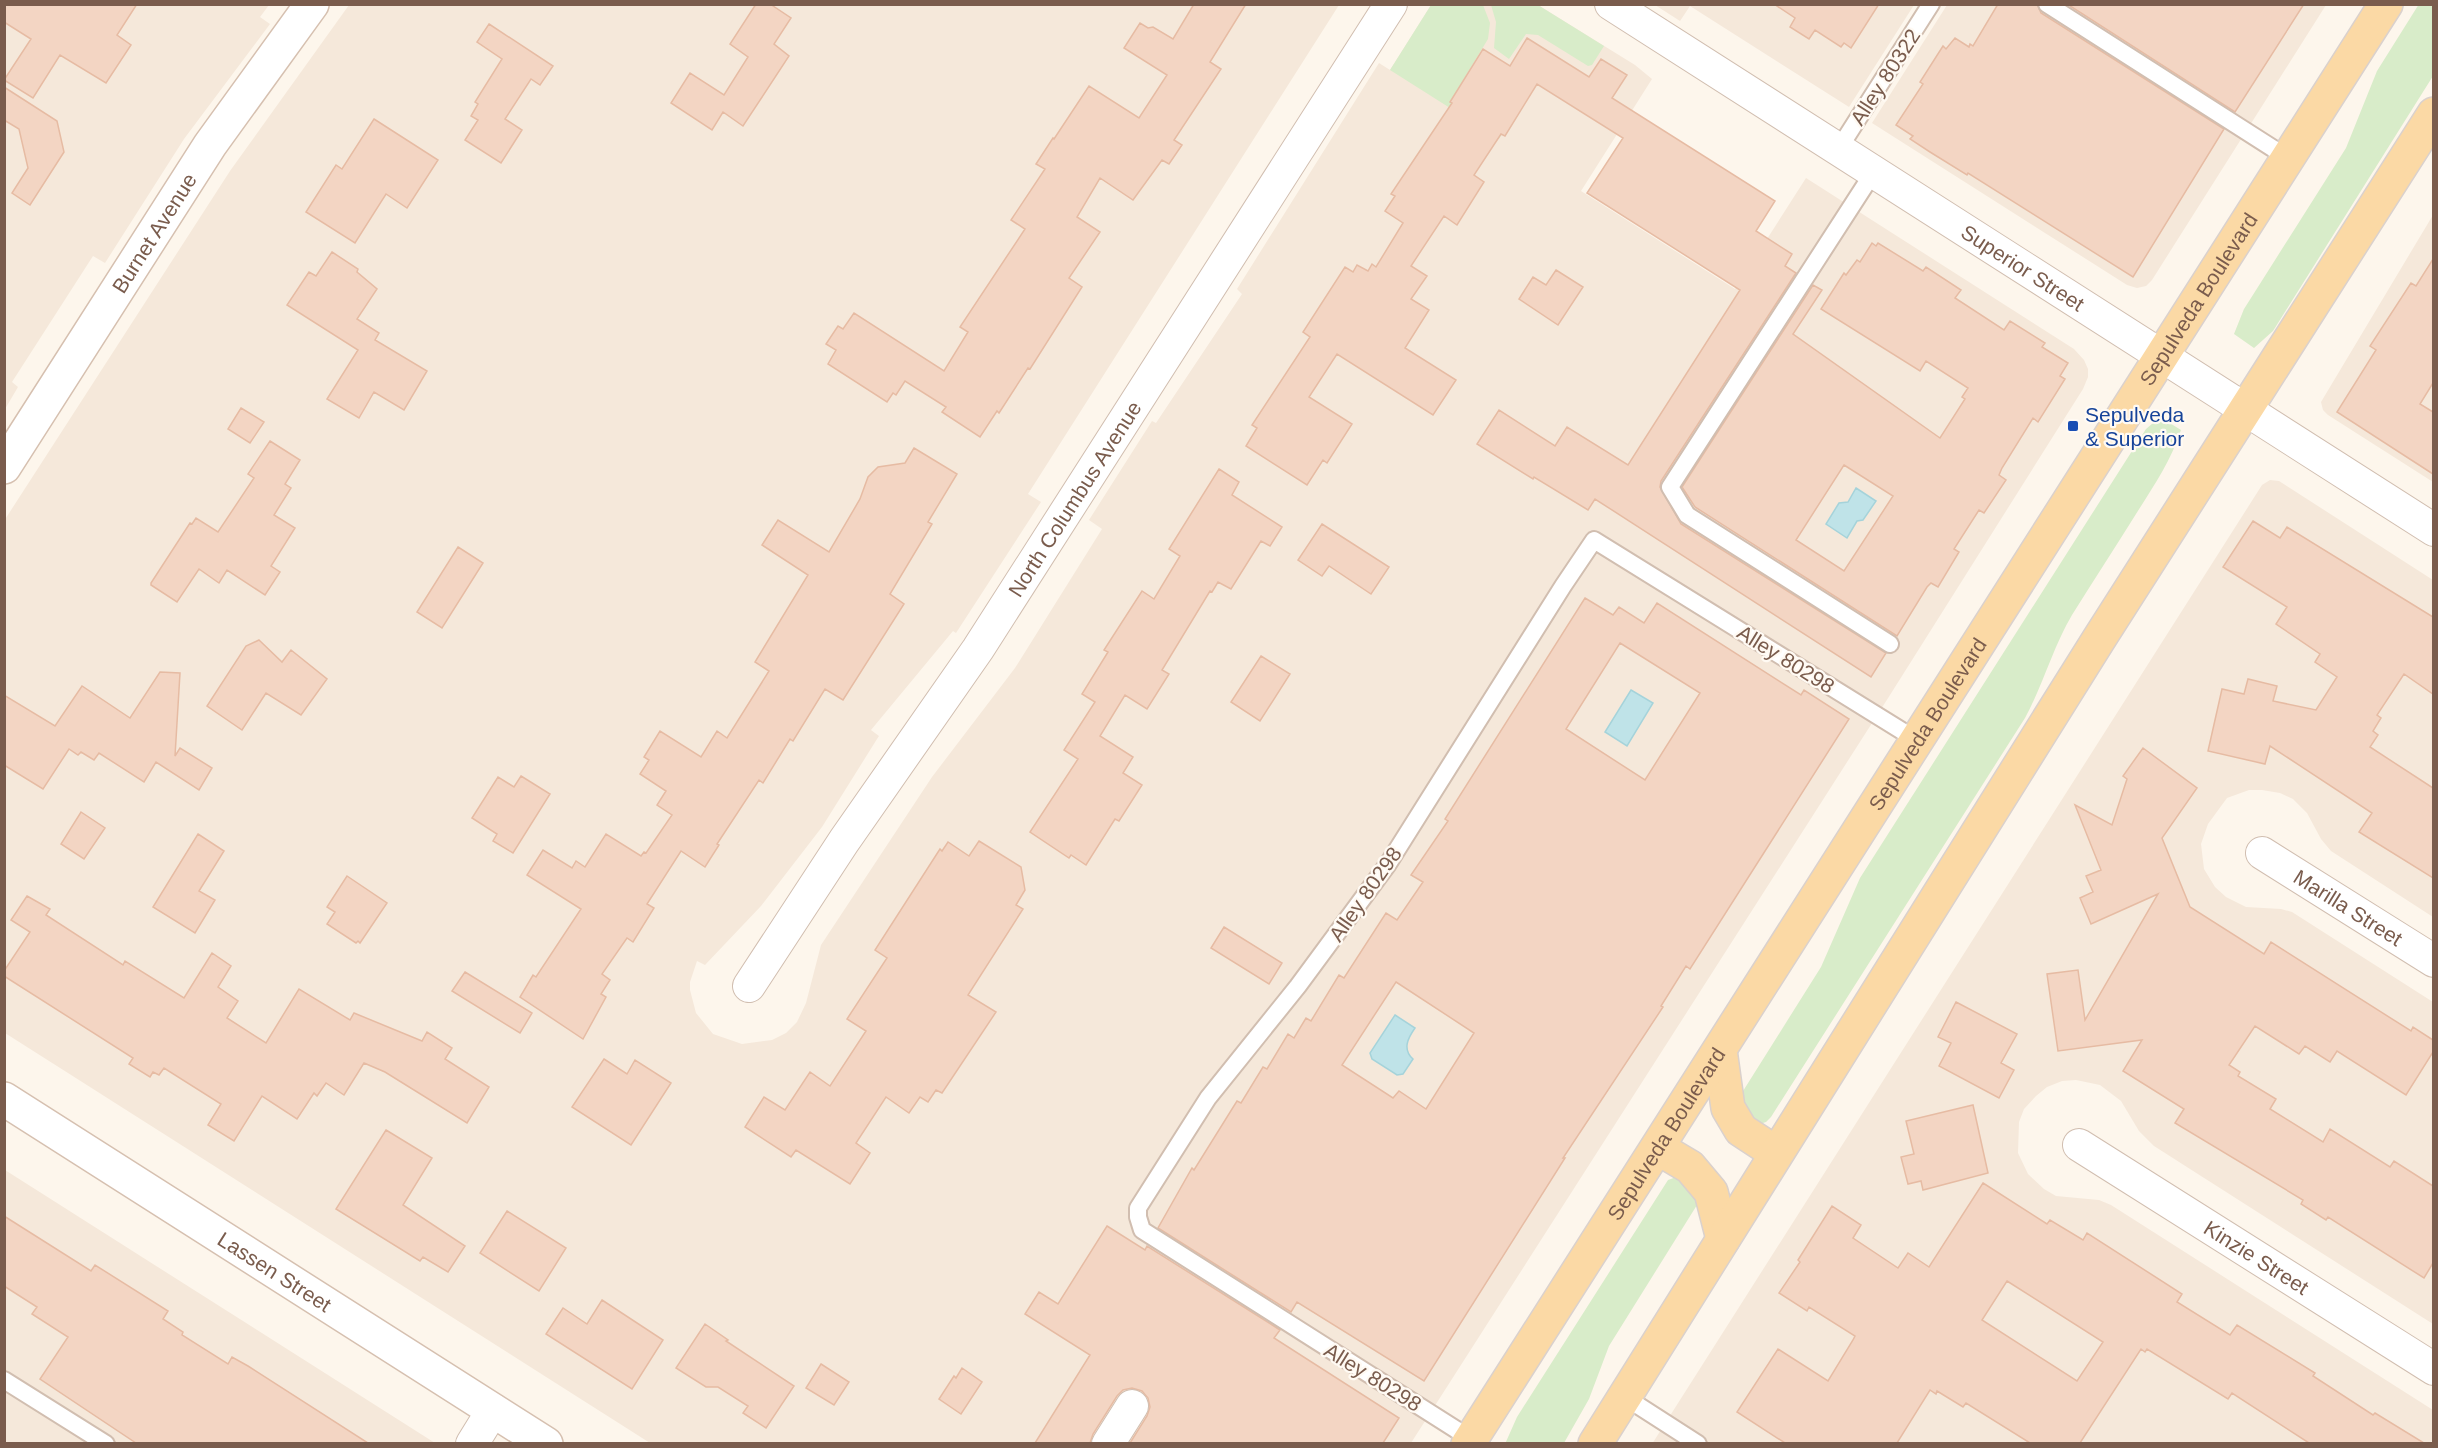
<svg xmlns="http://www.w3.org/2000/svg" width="2438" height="1448" viewBox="0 0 2438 1448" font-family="Arial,sans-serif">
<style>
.residential{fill:#f5e8da}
.green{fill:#d8ecc9}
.water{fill:#bfe3e8;stroke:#a5d3da;stroke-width:1.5}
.building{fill:#f3d5c3;stroke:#e6bba3;stroke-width:1.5;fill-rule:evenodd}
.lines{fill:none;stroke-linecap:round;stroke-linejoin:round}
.lane-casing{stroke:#d1beb0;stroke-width:20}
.street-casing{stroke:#d1beb0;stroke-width:34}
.secondary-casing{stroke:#d6c0b0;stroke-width:36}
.primary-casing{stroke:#dad1cd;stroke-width:36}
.lane{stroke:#fff;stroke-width:16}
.street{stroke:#fff;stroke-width:32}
.secondary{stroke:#fff;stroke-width:33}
.primary{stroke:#fbd9a5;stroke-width:33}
.transit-dot{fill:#1a4fb4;stroke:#fffaf3;stroke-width:2}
.labels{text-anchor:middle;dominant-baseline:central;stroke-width:4.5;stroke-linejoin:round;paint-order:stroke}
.street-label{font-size:21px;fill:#7a5c4d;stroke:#fffaf3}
.transit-label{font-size:21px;fill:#164399;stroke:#fffaf3;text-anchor:start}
</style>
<rect width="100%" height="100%" fill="#fdf6ec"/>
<path class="residential" d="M5 5H269L260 17 270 24 184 139 105 263 93 256 12 382 18 387 5 409Z
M349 5H1339L1028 494 1041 502 956 633 953 631 871 730 879 736 877 739 822 827 761 906 705 965 697 961 690 982V990L696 1013 713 1034 742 1044 772 1040 786 1033 797 1022 806 1003 821 945 932 777 1015 668 1102 529 1089 520 1152 421 1156 423 1242 294 1237 289 1379 63 1390 70 1431 5H1538L1635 65 1652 79 1581 191 1735 289 1806 178 2074 349 2084 360 2088 369V377L2083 389 1890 695 1411 1443H1227L1200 1426 1189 1444 650 1443 5 1033 4 521 230 171Z
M1655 5H1914L1849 107 1690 6 1680 21Z
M1947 5H2326L2152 280 2146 286 2137 288 2127 285 1872 123Z
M2433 215V482L2328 415 2323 410 2321 402Z
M2270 480 2279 481 2433 580V917L2331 851 2321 839 2307 813 2293 799 2280 793 2262 790H2249L2227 798 2208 824 2201 844 2204 869 2215 887 2226 897 2246 907 2281 909 2292 912 2433 1002V1324L2154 1146 2139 1131 2121 1101 2100 1085 2076 1080 2062 1081 2047 1087 2036 1096 2024 1109 2019 1122 2018 1153 2028 1174 2044 1189 2056 1196 2099 1200 2111 1205 2433 1410V1443L1652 1444 2262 485Z
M5 1170 435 1443H5Z"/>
<path class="green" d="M2419 4 2433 5V76L2273 331 2254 348 2234 334 2244 309 2346 148 2377 71Z
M1431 5H1483L1490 23 1488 39 1450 102 1502 134 1499 139 1390 70Z
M1491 5H1538L1604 46 1592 65 1588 66 1538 35 1526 34 1509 59 1494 48 1496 22Z
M2160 417 2181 430C2171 461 2153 487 2136 514 2115 548 2093 581 2072 615 2053 647 2043 685 2025 718L1771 1117 1766 1122 1757 1125 1738 1099 1821 967 1860 878 2139 440 2146 429Z
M1679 1176 1699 1200 1697 1205 1609 1346 1589 1399 1564 1443 1505 1444 1517 1417 1668 1180Z"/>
<path class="water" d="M1856 488 1876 501 1863 520 1857 521 1847 538 1826 524 1839 503 1848 502Z
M1631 690 1653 703 1627 746 1605 732Z
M1395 1015 1415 1028C1408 1038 1402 1049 1413 1059L1403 1074 1397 1075 1372 1059 1370 1053Z"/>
<path class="building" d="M4 4H137L117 35 131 45 106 83 60 55 33 98 4 80 31 39 4 22Z
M756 4H770L791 18 774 44 789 56 743 126 723 112 712 130 671 103 690 73 724 95 748 57 730 44Z
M1194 4H1246L1210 62 1221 69 1174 140 1182 145 1169 164 1162 160 1133 200 1100 178 1077 217 1100 232 1069 278 1082 287 1030 369 1028 368 999 413 997 411 980 437 942 412 946 407 905 381 896 395 893 393 887 402 828 364 836 350 826 344 838 326 843 329 854 313 944 371 968 332 960 327 1025 229 1011 220 1045 169 1036 164 1053 138 1054 139 1089 86 1139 118 1167 75 1124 48 1140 23 1148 28 1153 27 1173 39Z
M1774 4H1879L1851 48 1844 43 1841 47 1815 30 1809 39 1790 27 1795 18Z
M1998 4H2037L2041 13 2224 129 2133 277 1968 173 1967 175 1930 152 1910 139 1913 136 1896 125 1923 84 1920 82 1943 46 1946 49 1955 38 1969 47 1970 44 1973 46Z
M2067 4H2304L2235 112Z
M489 24 553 66 540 85 531 79 505 119 522 130 501 163 465 140 478 120 471 116 478 104 475 102 502 59 477 42Z
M1527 38 1589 77 1601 59 1627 75 1612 98 1775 201 1756 231 1792 254 1785 266 1796 273 1661 481 1660 487 1681 524 1886 653 1871 677 1595 499 1588 510 1534 477 1533 479 1477 444 1499 410 1555 446 1567 427 1628 465 1740 290 1587 193 1623 138 1537 84 1505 136 1501 134 1474 175 1484 182 1457 225 1444 216 1411 266 1427 276 1411 299 1429 310 1405 348 1456 380 1433 415 1337 354 1309 397 1352 424 1327 463 1323 460 1307 485 1246 446 1257 428 1252 425 1310 337 1303 332 1345 267 1353 272 1357 265 1368 271 1372 264 1376 267 1403 223 1385 211 1395 196 1391 194 1452 103 1450 102 1483 49 1510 66Z
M4 87 57 121 64 152 30 205 12 193 28 168 19 129 4 120Z
M374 119 438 160 407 208 386 194 355 243 306 212 336 165 342 169Z
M1872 243 1876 246 1878 243 1923 271 1926 267 1961 290 1955 298 2004 330 2010 321 2045 343 2042 347 2068 363 2060 376 2065 379 2038 422 2033 418 2002 468 1999 475 2006 480 1984 513 1979 510 1954 549 1959 552 1938 587 1931 583 1927 587 1897 636 1695 507 1682 487 1813 285 1822 290 1793 334 1940 438 1965 399 1962 397 1968 388 1926 361 1920 371 1821 309 1844 273 1846 275 1857 260 1860 262ZM1844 465 1893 496 1844 571 1796 540Z
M332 252 358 269 357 272 377 289 357 319 379 333 375 340 427 371 404 410 374 392 359 418 327 399 358 350 287 305 309 272 316 276Z
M2433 259V383L2420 404 2433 412V474L2337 412 2376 350 2370 346 2411 283 2416 286Z
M1556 270 1583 287 1558 325 1519 299 1533 277 1546 285Z
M241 408 264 422 250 443 228 429Z
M270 441 300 460 285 484 291 488 274 515 295 528 271 566 280 572 265 595 227 570 219 583 199 569 177 602 151 585V583L190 523 192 524 196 518 218 532 254 478 248 474Z
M914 448 957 474 928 522 932 524 890 594 904 604 843 700 825 689 793 741 790 739 763 783 759 780 717 844 719 845 705 867 681 851 647 904 654 908 633 942 627 938 602 974 610 980 601 994 606 997 583 1039 520 997 533 975 536 977 581 909 527 875 543 850 572 868 576 861 585 867 606 834 641 856 644 852 646 853 672 815 657 805 666 791 640 774 649 760 644 757 660 731 701 757 717 731 727 738 769 671 755 662 808 575 762 545 778 520 829 552 860 499 868 477 878 467 905 463Z
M1219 469 1239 482 1232 495 1282 527 1270 546 1261 541 1231 589 1218 582 1212 592 1210 591 1162 670 1169 674 1147 709 1125 695 1100 736 1133 757 1123 773 1142 785 1119 821 1115 819 1086 865 1071 855 1069 858 1030 832 1078 759 1064 750 1095 702 1082 694 1108 652 1104 650 1142 591 1154 599 1180 556 1169 549Z
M2253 521 2280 538 2287 527 2433 617V694L2404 674 2377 715 2381 718 2373 731 2378 735 2370 747 2433 788V878L2359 832 2372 813 2270 746 2265 764 2208 751 2222 689 2244 694 2248 679 2277 686 2273 701 2316 710 2337 677 2315 662 2320 654 2276 624 2287 607 2223 567Z
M1322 524 1389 567 1371 594 1329 566 1322 576 1298 560Z
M458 547 483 563 442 628 417 612Z
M1585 598 1613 615 1619 607 1644 623 1657 603 1801 695 1804 690 1849 719 1690 969 1686 966 1661 1006 1663 1007 1563 1158H1565L1424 1381 1297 1302 1291 1312 1158 1228 1192 1168 1194 1170 1237 1101 1241 1103 1263 1067 1267 1069 1288 1034 1294 1038 1306 1018 1311 1021 1339 975 1344 978 1386 913 1397 920 1423 882 1411 875 1448 821 1445 819ZM1620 643 1700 693 1645 780 1566 729ZM1396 982 1474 1033 1426 1109 1399 1091 1393 1098 1342 1065Z
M259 640 282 662 291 650 327 679 301 715 266 693 242 730 207 706 246 646Z
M1261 656 1290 674 1260 721 1231 702Z
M160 672 180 673 175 756 180 748 212 768 199 790 156 762 144 782 99 753 94 760 81 752 78 755 69 749 43 789 4 765V695L55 726 82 686 130 718Z
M2143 748 2197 788 2162 838 2190 907 2264 954 2271 942 2411 1031 2413 1027 2433 1040V1052L2406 1095 2337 1051 2330 1062 2305 1046 2299 1054 2255 1026 2229 1065 2240 1072 2238 1076 2276 1099 2270 1109 2323 1142 2330 1129 2390 1167 2394 1161 2433 1186V1263L2424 1278 2328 1217 2326 1220 2301 1204 2303 1200 2175 1123 2184 1109 2123 1071 2142 1040 2058 1051 2047 974 2078 970 2085 1020 2158 894 2091 924 2080 898 2093 892 2086 876 2101 870 2075 805 2112 825 2127 779 2123 776Z
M521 776 550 794 513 853 493 841 497 834 472 818 498 777 514 787Z
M81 812 105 828 84 859 61 844Z
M198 834 224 851 199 891 215 900 195 933 153 907Z
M979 841 1021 867 1025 890 1016 905 1023 909 968 995 996 1012 942 1093 936 1090 928 1102 920 1097 909 1113 886 1097 856 1143 870 1153 850 1184 796 1150 791 1157 745 1127 764 1097 785 1110 810 1072 830 1086 866 1031 847 1019 887 958 875 950 940 849 942 851 948 842 969 856Z
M347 876 387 903 360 943 358 941 356 943 327 924 335 912 327 907Z
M27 896 50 909 46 915 123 965 125 961 184 998 212 953 231 966 218 987 238 1001 227 1018 266 1043 299 989 350 1020 354 1013 422 1041 427 1032 452 1048 445 1059 489 1087 467 1123 385 1072 364 1063 344 1095 326 1083 317 1096 314 1093 297 1119 262 1096 234 1141 208 1125 221 1104 164 1068 159 1075 153 1072 150 1077 129 1064 133 1058 4 976V971L30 932 11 920Z
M1224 927 1282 963 1269 984 1211 948Z
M465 972 532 1013 520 1033 452 991Z
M1956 1002 2017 1034 2001 1063 2014 1070 1999 1098 1939 1066 1951 1043 1938 1037Z
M604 1059 627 1074 635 1060 671 1083 631 1145 572 1107Z
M1973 1105 1988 1173 1923 1190 1921 1181 1908 1184 1901 1157 1914 1154 1906 1121Z
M386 1130 432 1158 403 1205 465 1246 448 1272 423 1257 420 1261 336 1209Z
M1983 1183 2047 1224 2050 1220 2083 1240 2087 1233 2182 1294 2177 1302 2230 1335 2237 1325 2315 1373 2313 1376 2373 1415 2375 1413 2424 1443H2309L2232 1393 2228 1399 2147 1349 2145 1352 2141 1349 2080 1443H2030L1966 1403 1963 1407 1937 1391 1936 1394 1930 1390 1897 1443H1785L1737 1412 1778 1349 1828 1381 1853 1340 1855 1336 1809 1307 1807 1311 1779 1293 1800 1262 1798 1260 1832 1206 1861 1225 1853 1238 1898 1268 1908 1253 1929 1267ZM2007 1281 2103 1342 2077 1381 1982 1320Z
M507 1211 566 1248 539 1291 480 1253Z
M4 1216 91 1271 95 1265 168 1311 163 1319 183 1332 182 1335 228 1364 232 1357 248 1366 368 1443H136L40 1379 68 1337 32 1314 37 1307 4 1286Z
M1107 1226 1145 1250 1147 1246 1280 1330 1274 1338 1399 1418 1383 1443H1130L1147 1416 1150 1407 1148 1398 1142 1391 1132 1388 1123 1390 1117 1396 1093 1434 1090 1443H1035L1090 1355 1025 1314 1039 1292 1058 1304Z
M602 1300 663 1340 632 1389 546 1334 563 1308 587 1324Z
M705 1324 728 1340 726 1341 794 1386 766 1428 743 1413 748 1406 718 1387H706L676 1368Z
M821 1364 849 1382 834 1405 806 1388Z
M962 1368 982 1382 961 1414 939 1399 954 1376 956 1378Z"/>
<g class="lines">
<g class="lane-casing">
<path id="lane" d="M2047 4 2288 158
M1838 150 1931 4
M1873 173 1670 487 1687 515 1890 644
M4 1380 106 1444
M1625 1397 1698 1444
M1471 1439 1142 1230 1138 1217V1208L1208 1098 1298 986 1388 864 1563 586 1594 540 1915 739"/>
</g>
<g class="street-casing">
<g id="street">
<path id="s1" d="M1611 4 2434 530"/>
<path id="s2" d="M2262 853 2434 961"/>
<path id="s3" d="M749 986 844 841 978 649 1391 4"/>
<path id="s4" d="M2079 1145 2434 1369"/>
<path d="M472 1444 493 1410"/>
<path d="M1108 1444 1132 1406"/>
</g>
</g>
<g class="secondary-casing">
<g id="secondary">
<path id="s5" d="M4 467 210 145 312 4"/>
<path id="s6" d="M4 1099 546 1444"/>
</g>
</g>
<g class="primary-casing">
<g id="primary">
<path d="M1720 1050 1728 1108 1741 1130 1776 1153"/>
<path d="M1658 1148 1690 1167 1711 1192 1723 1239"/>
<path id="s7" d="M1468 1444 2386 4"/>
<path d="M1595 1444 2099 639 2434 114"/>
</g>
</g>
<use href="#lane" class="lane"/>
<use href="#street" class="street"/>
<use href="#secondary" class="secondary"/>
<use href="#primary" class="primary"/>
</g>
<rect class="transit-dot" x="2067" y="420" width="12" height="12" rx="3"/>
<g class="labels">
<g class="street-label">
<text transform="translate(1885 77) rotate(-57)">Alley 80322</text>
<text stroke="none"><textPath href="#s5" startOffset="278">Burnet Avenue</textPath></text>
<text stroke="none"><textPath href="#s1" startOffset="489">Superior Street</textPath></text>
<text stroke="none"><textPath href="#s7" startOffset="1358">Sepulveda Boulevard</textPath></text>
<text stroke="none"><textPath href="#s3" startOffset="586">North Columbus Avenue</textPath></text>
<text transform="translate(1786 659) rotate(32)">Alley 80298</text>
<text stroke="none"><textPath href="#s7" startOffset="854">Sepulveda Boulevard</textPath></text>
<text transform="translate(1365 894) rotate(-55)">Alley 80298</text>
<text stroke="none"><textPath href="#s2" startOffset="102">Marilla Street</textPath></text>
<text stroke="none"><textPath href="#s7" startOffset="368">Sepulveda Boulevard</textPath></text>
<text stroke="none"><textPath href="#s4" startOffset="210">Kinzie Street</textPath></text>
<text stroke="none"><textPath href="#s6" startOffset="321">Lassen Street</textPath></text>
<text transform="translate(1373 1377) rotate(32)">Alley 80298</text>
</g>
<g class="transit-label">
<text x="2085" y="414">Sepulveda<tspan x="2085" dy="24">&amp; Superior</tspan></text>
</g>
</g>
<rect width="2438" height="1448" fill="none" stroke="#7a5c4d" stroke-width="12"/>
</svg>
